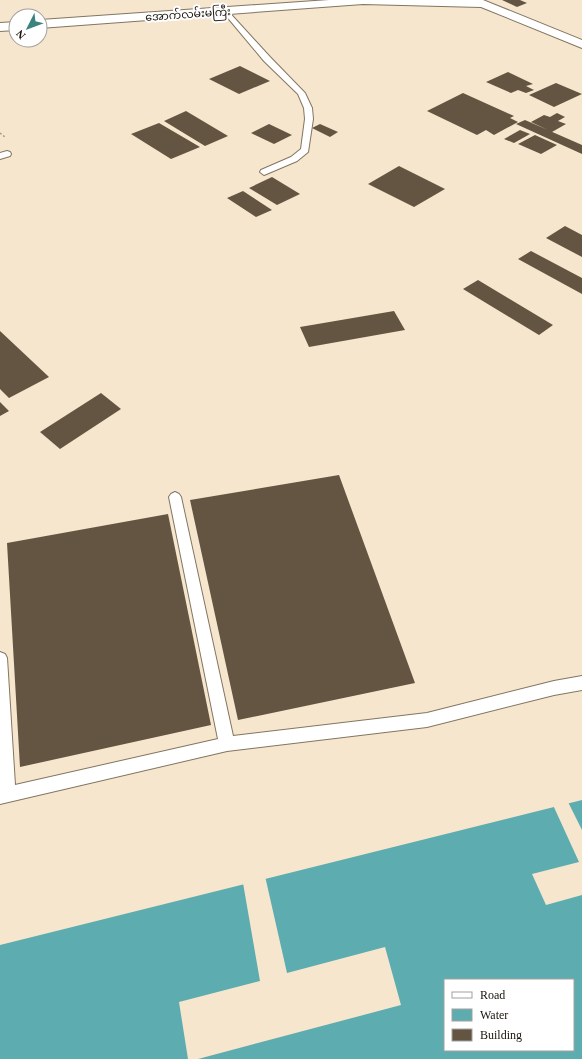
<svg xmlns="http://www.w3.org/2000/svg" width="582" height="1059" viewBox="0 0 582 1059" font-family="'Times New Roman','Noto Sans Myanmar',serif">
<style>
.water{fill:#5dacb0;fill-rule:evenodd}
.pier{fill:#f6e6ce}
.building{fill:#635541}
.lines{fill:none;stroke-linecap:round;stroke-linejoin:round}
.service-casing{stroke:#837560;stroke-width:2}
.secondary-casing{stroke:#837560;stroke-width:2}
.path{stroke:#a59987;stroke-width:1.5;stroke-dasharray:2 2;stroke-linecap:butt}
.service{fill:#fff;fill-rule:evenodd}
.secondary{fill:#fff;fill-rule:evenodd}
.labels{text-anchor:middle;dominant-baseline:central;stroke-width:4;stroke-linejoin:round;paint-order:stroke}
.far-street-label{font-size:11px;fill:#18130b;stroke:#fff}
</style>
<rect width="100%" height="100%" fill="#f6e6ce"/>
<path class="water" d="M582 800V1059H0V945ZM445 980H573V1050H445Z"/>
<path class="pier" d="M568 802 582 830V895L546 905 532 874 579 862 553 805Z
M265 876 287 973 385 947 401 1005 198 1059H188L179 1002 260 981 243 883Z"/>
<path class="building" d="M502 0H520L527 3 517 7Z
M240 66 270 81 239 94 209 79Z
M508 72 533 84 526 86 534 90 526 93 518 90 511 93 486 82Z
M556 83 582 94 554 107 529 95Z
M463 93 514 116 510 118 518 122 494 135 486 130 477 135 427 111Z
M186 111 228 136 205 146 164 121Z
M557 113 565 117 558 121 566 124 552 132 531 122 544 115 550 117Z
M525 120 582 145V154L516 124Z
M159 123 200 147 171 159 131 134Z
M269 124 292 135 274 144 251 133Z
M320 124 338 132 330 137 312 128Z
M520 130 530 134 514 143 504 139Z
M535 135 557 145 541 154 518 144Z
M399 166 445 189 414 207 368 184Z
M272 177 300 194 277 205 249 188Z
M243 191 272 210 256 217 227 198Z
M565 226 582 235V257L546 238Z
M531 251 582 278V294L518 259Z
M478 280 553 325 539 335 463 289Z
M394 311 405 330 309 347 300 327Z
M0 331 49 377 9 398 0 389Z
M101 393 121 409 60 449 40 432Z
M0 402 9 411 0 416Z
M339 475 415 683 238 720 190 500Z
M168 514 211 725 20 767 7 543Z"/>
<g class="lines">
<g class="service-casing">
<path id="service" d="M225 9 227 10 270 57 305 93 312 108 313 119 308 152 297 161 264 175 260 172 261 170 291 157 301 149 305 119 304 108 298 94 264 61 223 12V10Z
M7 151 10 152 11 154 10 156 0 159V153Z
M175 492 179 494 181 497 233 736 427 713 554 681 582 676V690L554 695 427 727 227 751 0 804V652L5 654 7 658 15 785 218 739 169 497 171 494Z"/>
</g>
<g class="secondary-casing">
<path id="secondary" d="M329 0H483L582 40V48L481 7 363 4 40 28V20Z
M16 22V30L0 31V23Z"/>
</g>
<path class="path" d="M0 133 5 137"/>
<use href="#service" class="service"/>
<use href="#secondary" class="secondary"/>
</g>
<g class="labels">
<g class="far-street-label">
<text transform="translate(188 14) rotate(-4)">အောက်လမ်းမကြီး</text>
</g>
</g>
<rect x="444" y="979" width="130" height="72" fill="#ffffff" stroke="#a3a19d"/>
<rect x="452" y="992" width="20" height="6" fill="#ffffff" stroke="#a3a19d"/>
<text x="480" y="999" font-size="12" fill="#18130b">Road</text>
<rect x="452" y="1009" width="20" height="12" fill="#5dacb0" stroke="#a3a19d"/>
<text x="480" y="1019" font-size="12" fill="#18130b">Water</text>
<rect x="452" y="1029" width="20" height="12" fill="#635541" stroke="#a3a19d"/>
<text x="480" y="1039" font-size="12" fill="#18130b">Building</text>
<g transform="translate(28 28) rotate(228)"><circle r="19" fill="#ffffff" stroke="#a3a19d"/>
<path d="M0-3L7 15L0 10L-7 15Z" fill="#3c8380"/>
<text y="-6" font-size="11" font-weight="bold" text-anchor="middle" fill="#18130b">N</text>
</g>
</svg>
